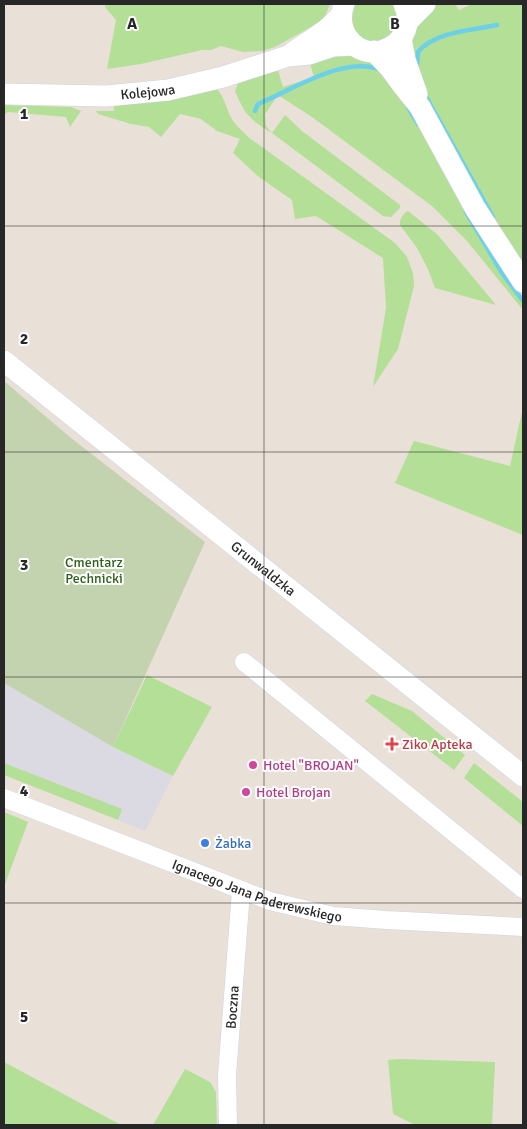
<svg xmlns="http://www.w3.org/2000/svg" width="527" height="1129" viewBox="0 0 527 1129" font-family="Signika,sans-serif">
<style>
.industrial{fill:#dbd9e1}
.green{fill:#b3df96}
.cemetery{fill:#c3d3b0}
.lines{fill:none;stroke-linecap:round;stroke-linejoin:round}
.stream{stroke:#6dd0e9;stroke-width:4.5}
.minor-casing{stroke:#ced2e0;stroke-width:19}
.tertiary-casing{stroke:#ced2e0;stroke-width:22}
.minor{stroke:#fff;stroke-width:18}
.tertiary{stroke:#fff;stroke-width:21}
.grid{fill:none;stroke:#272727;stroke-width:1;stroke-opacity:0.55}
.health-dot{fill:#e0444e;stroke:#fff;stroke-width:2}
.hotel-dot{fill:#d1479c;stroke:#fff;stroke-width:2}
.shop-dot{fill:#3f7fe0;stroke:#fff;stroke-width:2}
.labels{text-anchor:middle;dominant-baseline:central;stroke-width:4;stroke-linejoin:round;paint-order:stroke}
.street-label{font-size:14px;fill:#272727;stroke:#fff}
.park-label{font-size:14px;fill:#2e601b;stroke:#fff}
.health-label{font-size:14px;fill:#be3a42;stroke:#fff;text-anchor:start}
.hotel-label{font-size:14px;fill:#b23c85;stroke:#fff;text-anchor:start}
.shop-label{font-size:14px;fill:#366cbe;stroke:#fff;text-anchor:start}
.grid-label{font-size:16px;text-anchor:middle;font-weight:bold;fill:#272727;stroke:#fff;stroke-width:4;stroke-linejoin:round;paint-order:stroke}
</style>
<rect width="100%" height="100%" fill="#e9e1d8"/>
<path class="industrial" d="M4 683 113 747 173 776 145 831 118 820 121 809 4 763Z"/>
<path class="green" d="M105 4H330L325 16 320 22 275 47 262 51 243 52 221 46 211 50H202L141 64 107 69 116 20 105 7Z
M356 4H392L397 14 395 30C392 33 387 38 383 40 361 50 344 23 356 4Z
M435 4H455L459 10 472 4H523V264L493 217 422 89 410 42 417 20Z
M336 50 372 60 403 99 474 228 502 273 523 301V310L467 241 432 206 312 117 278 95 265 114 266 126 272 133 285 115 302 131 400 205V208L391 217 383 216 272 133C250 120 245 115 235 91L238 83 278 70 283 87 314 77 309 60Z
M215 88C226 96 226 112 234 122 238 128 244 132 248 137L395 243 407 257 413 273 414 286 398 349 373 387 386 308 383 258 316 216 295 219 292 200 259 177 233 153 240 139 217 131 201 119 180 114 161 137 149 127 131 124 98 114 96 111H114V102Z
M4 105 71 107 81 111 70 127 66 117 8 112 4 115Z
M408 211 438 235 496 305 435 288 428 269 417 248 400 225C399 220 403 213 408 211Z
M523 407V535L395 483 414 441 510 466Z
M147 675 212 707 173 776 113 747Z
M372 694 412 711 465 755 454 770 365 701Z
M4 763 122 809 118 820 4 775Z
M474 763 523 802V826L464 778Z
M4 812 28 822 4 887Z
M398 1059 495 1062 492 1125H415L393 1114 388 1060Z
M4 1062 121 1125H4Z
M185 1069 210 1082 216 1092 217 1125H153Z"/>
<path class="cemetery" d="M4 381 71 438 205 542 113 747 4 683Z"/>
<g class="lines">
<path class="stream" d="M417 66 418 52C434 32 472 30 497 25
M424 93 493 217
M408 107 418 124
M255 111 258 104C292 90 343 56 379 69
M466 212 502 273 523 301"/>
<g class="minor-casing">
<g id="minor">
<path d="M244 662 523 889"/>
<path id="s1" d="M4 798 270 901 333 916 386 920 523 927"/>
<path id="s2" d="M228 1125 227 1076 241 891"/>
</g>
</g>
<g class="tertiary-casing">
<g id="tertiary">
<path d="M344 4C340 15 340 26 347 37 370 71 421 41 404 4"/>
<path d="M408 21 425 4"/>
<path d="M401 38 405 60 417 94"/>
<path d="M374 51 390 68 404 87 420 107 475 208 523 282"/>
<path d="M292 53 326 30 341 16"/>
<path id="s3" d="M4 94 106 96 168 90 223 77 288 56 309 54 333 46 354 45"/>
<path id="s4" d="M4 361 523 776"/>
</g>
</g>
<use href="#minor" class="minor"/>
<use href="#tertiary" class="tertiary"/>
</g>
<path class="grid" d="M264 4V1125M4 226H523M4 452H523M4 677H523M4 903H523"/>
<path class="health-dot" d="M389.5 736.5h5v5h5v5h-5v5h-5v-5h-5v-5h5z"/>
<g class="hotel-dot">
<circle cx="253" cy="765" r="5"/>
<circle cx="246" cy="792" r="5"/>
</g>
<circle class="shop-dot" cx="205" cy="843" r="5"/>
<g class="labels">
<g class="street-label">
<text stroke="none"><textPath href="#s3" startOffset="144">Kolejowa</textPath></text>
<text stroke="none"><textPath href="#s4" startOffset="332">Grunwaldzka</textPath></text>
<text stroke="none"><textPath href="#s1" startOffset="270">Ignacego Jana Paderewskiego</textPath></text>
<text stroke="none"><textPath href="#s2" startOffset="118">Boczna</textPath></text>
</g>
<g class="park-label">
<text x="94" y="562">Cmentarz<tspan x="94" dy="16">Pechnicki</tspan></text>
</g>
<g class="health-label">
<text x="402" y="744">Ziko Apteka</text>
</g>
<g class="hotel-label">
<text x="263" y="765">Hotel "BROJAN"</text>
<text x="256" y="792">Hotel Brojan</text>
</g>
<g class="shop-label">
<text x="215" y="843">Żabka</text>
</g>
</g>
<g class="grid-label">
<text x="132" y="29">A</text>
<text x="395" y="29">B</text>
<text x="24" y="119">1</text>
<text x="24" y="344">2</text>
<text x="24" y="570">3</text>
<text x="24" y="796">4</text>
<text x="24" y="1022">5</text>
</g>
<rect width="527" height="1129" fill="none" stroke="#272727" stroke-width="10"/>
</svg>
